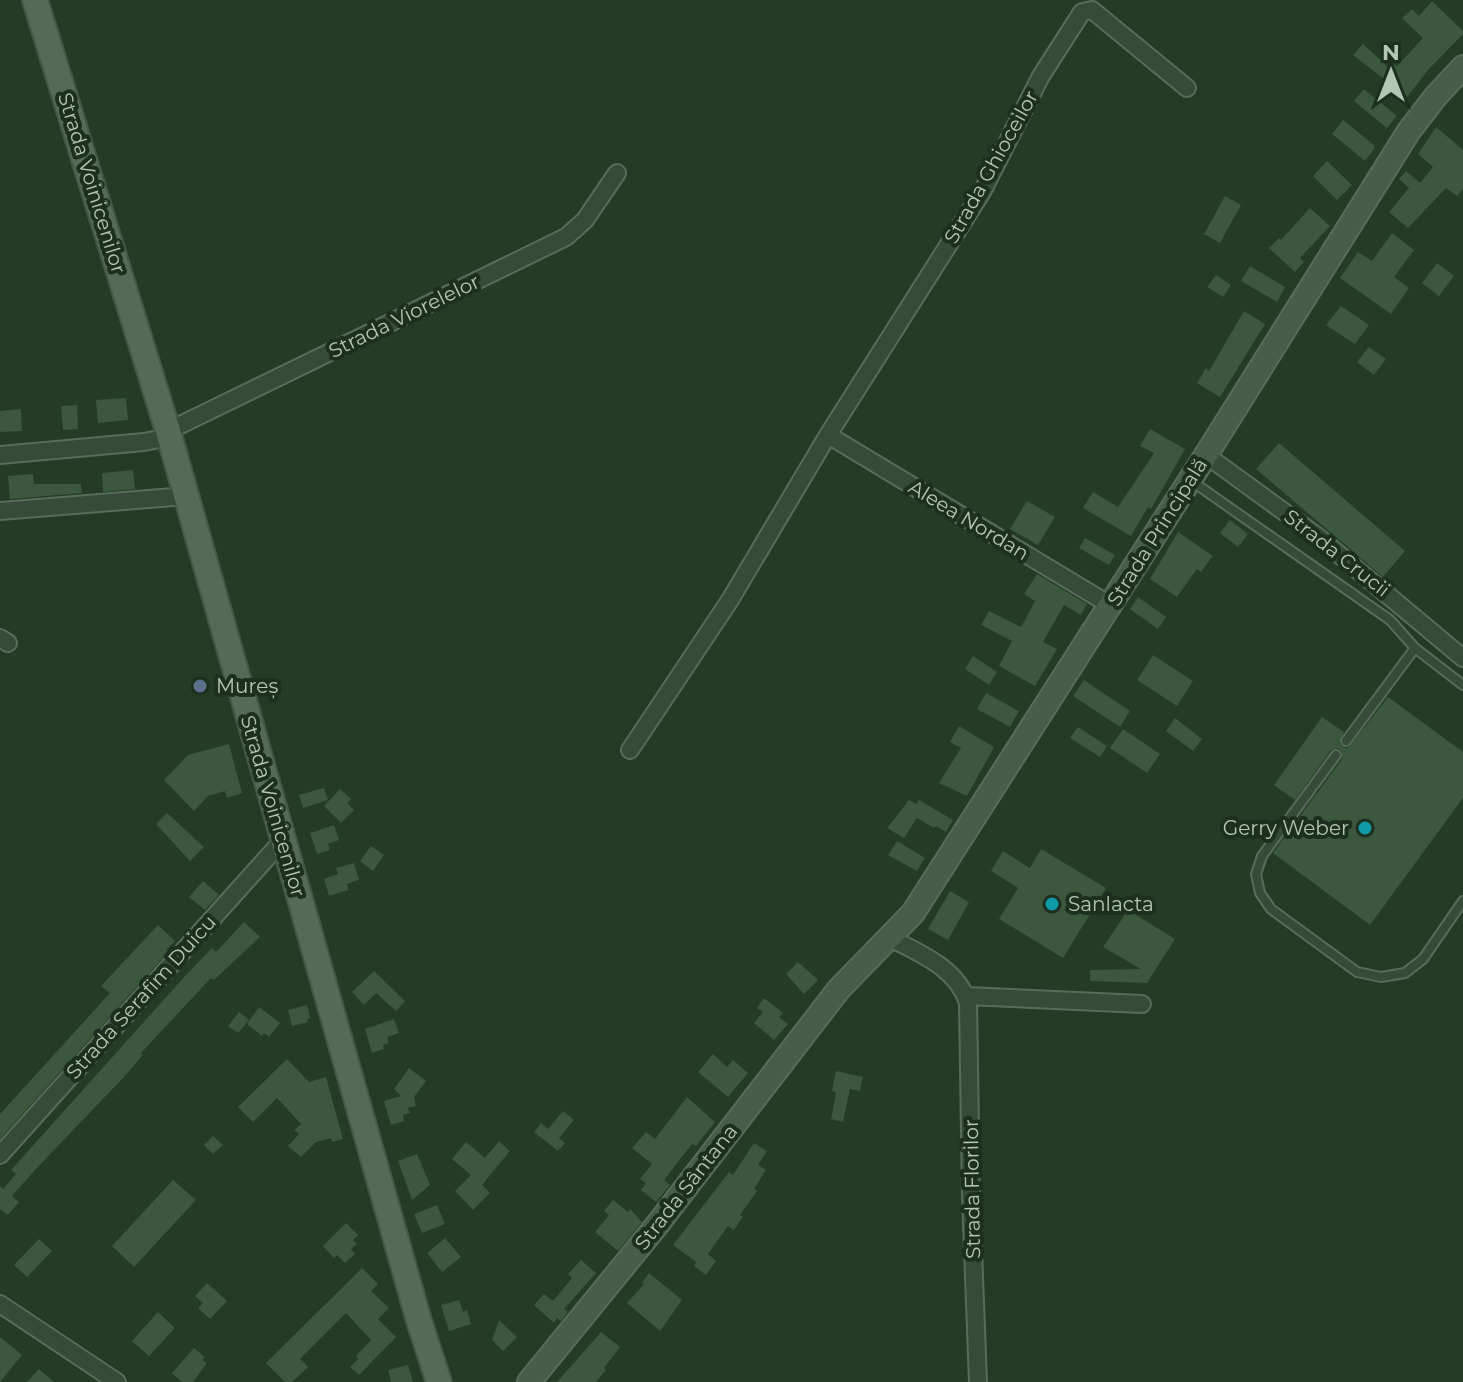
<svg xmlns="http://www.w3.org/2000/svg" width="1463" height="1382" viewBox="0 0 1463 1382" font-family="Montserrat,sans-serif">
<style>
.building{fill:#3b573e}
.lines{fill:none;stroke-linecap:round;stroke-linejoin:round}
.lane-casing{stroke:#586c5b;stroke-width:12}
.street-casing{stroke:#586c5b;stroke-width:20}
.secondary-casing{stroke:#586c5b;stroke-width:26}
.primary-casing{stroke:#445746;stroke-width:28}
.lane{stroke:#374b3a;stroke-width:8}
.street{stroke:#374b3a;stroke-width:16}
.secondary{stroke:#465e4a;stroke-width:22}
.primary{stroke:#556b58;stroke-width:24}
.service-dot{fill:#5c6f8a;stroke:#1d301f;stroke-width:3}
.culture-dot{fill:#0f9aa8;stroke:#1d301f;stroke-width:3}
.labels{text-anchor:middle;dominant-baseline:central;stroke-width:8;stroke-linejoin:round;paint-order:stroke}
.street-label{font-size:20px;fill:#b3c7b6;stroke:#1d301f}
.poi-label{font-size:20px;fill:#b3c7b6;stroke:#1d301f;text-anchor:start}
</style>
<rect width="100%" height="100%" fill="#243b26"/>
<path class="building" d="M1432 1 1463 31V34L1429 69 1407 97 1353 55 1363 44 1388 67 1392 62 1397 66 1423 38 1402 18 1412 9 1419 16Z
M1364 89 1397 116 1387 128 1354 101Z
M1343 120 1374 145V149L1365 161 1332 134Z
M1436 127 1463 150V189L1457 196 1446 188 1408 228 1389 212 1409 188 1399 179 1406 171 1420 183 1433 167 1418 154Z
M1327 161 1352 185 1337 200 1313 176Z
M1225 196 1241 205 1220 243 1204 234Z
M1310 208 1330 226 1300 258 1304 262 1295 272 1269 248 1279 238 1281 240Z
M1392 233 1414 250 1394 277 1409 288 1391 314 1340 278 1358 252 1372 261Z
M1437 263 1454 276 1439 296 1422 283Z
M1250 266 1285 287 1277 302 1241 281Z
M1216 275 1231 285 1223 297 1207 287Z
M1341 306 1369 325 1355 344 1326 325Z
M1244 311 1265 324 1220 397 1197 383 1206 368 1209 371Z
M1369 347 1386 359 1374 375 1357 362Z
M126 398 128 420 98 423 96 400Z
M77 405 78 429 63 430 61 406Z
M21 409 22 431 0 432V411Z
M1150 429 1185 449 1151 509 1148 507 1131 536 1083 508 1093 492 1118 507 1154 453 1140 446Z
M1279 443 1405 551 1383 577 1256 469Z
M133 470 135 489 103 492 102 473Z
M33 474 34 484H81L82 493 10 499 8 476Z
M1027 501 1055 517 1038 545 1010 529Z
M1230 520 1248 534 1238 547 1220 533Z
M1178 532 1213 556 1201 572 1197 569 1177 597 1150 579Z
M1085 538 1115 555 1109 565 1079 548Z
M1037 574 1087 604 1081 615 1064 605 1043 642 1057 649 1035 686 999 666 1012 641 981 625 989 611 1021 627 1035 601 1024 594Z
M1138 597 1166 617 1158 629 1130 609Z
M1153 655 1193 681 1177 706 1137 680Z
M973 656 997 672 989 685 965 669Z
M1084 680 1130 711 1120 727 1073 696Z
M986 693 1019 711 1010 727 977 709Z
M1388 697 1463 752V798L1370 925 1273 853 1342 759V752L1338 748 1331 750 1295 800 1274 785 1322 717 1344 732 1339 743 1343 747 1348 748Z
M1175 718 1202 739 1193 751 1166 731Z
M959 726 994 747 967 796 939 783 961 748 950 742Z
M1078 727 1107 746 1100 757 1070 738Z
M1123 729 1160 754 1147 773 1110 748Z
M229 744 242 793 227 798 225 791 208 796 194 811 164 780 188 755Z
M324 788 328 800 303 808 299 795Z
M340 789 351 799 347 803 354 810 341 823 324 806Z
M909 800 916 804 919 800 953 820 946 832 936 826 934 828 917 818 904 838 887 828Z
M167 813 204 847 190 861 156 824Z
M334 825 339 840 328 844 330 850 317 854 310 833Z
M897 841 925 858 917 871 888 855Z
M371 846 384 855 373 871 360 861Z
M1041 849 1106 888 1063 958 999 919 1018 888 991 871 1003 851 1030 868Z
M354 863 359 880 347 884 348 890 329 896 324 879 338 874 336 868Z
M203 881 219 895 205 910 189 897Z
M950 891 969 902 948 940 928 929Z
M1128 910 1175 939 1147 983 1090 981V970L1141 969 1103 947Z
M244 922 260 937 214 980 211 978 141 1053 143 1055 123 1078 35 1170 12 1196 19 1202 8 1215 0 1209V1186L3 1189 16 1174 11 1170 186 975 212 948 216 952Z
M158 925 175 941 166 950 168 952 0 1139V1114L110 993 101 986Z
M798 962 818 980 804 994 786 974Z
M374 971 405 1001 396 1011 376 993 364 1005 352 992Z
M764 998 783 1013 779 1017 788 1024 774 1040 754 1023 763 1012 757 1008Z
M307 1005 310 1018 307 1019 308 1022 292 1026 288 1010Z
M259 1007 280 1023 269 1037 264 1033 262 1036 247 1024Z
M239 1012 249 1020 238 1033 228 1026Z
M394 1019 399 1033 387 1037 389 1043 383 1045 384 1049 372 1053 365 1029Z
M713 1054 727 1067 733 1060 748 1073 728 1097 698 1072Z
M287 1059 309 1082 326 1077 343 1139 332 1142 331 1138 316 1142 301 1157 288 1146 299 1134 294 1130 301 1124 277 1098 253 1122 238 1107Z
M409 1068 426 1081 414 1097 416 1106 408 1108 410 1113 403 1115 404 1121 391 1125 384 1101 401 1096 394 1089Z
M836 1071 863 1077 860 1091 850 1089 843 1122 831 1119 836 1092 832 1091Z
M687 1097 715 1122 696 1146 692 1144 664 1180 670 1185 656 1202 641 1190 646 1183 640 1179 652 1164 632 1148 646 1132 655 1139Z
M563 1111 574 1120 559 1138 565 1143 558 1151 534 1132 541 1123 548 1129Z
M213 1136 223 1145 213 1154 204 1145Z
M499 1141 510 1151 482 1185 490 1193 473 1210 455 1191 471 1175 452 1159 466 1142 485 1158Z
M754 1143 767 1151 758 1165 766 1170 754 1189 757 1191 740 1215 743 1217 734 1230 728 1226 708 1254 716 1261 706 1275 694 1266 696 1262 673 1245 729 1172 733 1175Z
M417 1154 430 1185 412 1200 398 1161Z
M173 1180 196 1200 134 1267 112 1246Z
M613 1200 628 1212 630 1209 642 1222 618 1251 595 1232 609 1215 604 1211Z
M437 1205 445 1224 422 1233 414 1214Z
M346 1223 358 1235 353 1240 357 1244 351 1249 355 1254 345 1263 337 1255 334 1258 323 1246Z
M445 1238 461 1257 442 1272 427 1253Z
M39 1239 52 1251 27 1277 14 1265Z
M581 1260 596 1273 564 1309 568 1312 561 1321 557 1318 554 1323 534 1305 544 1294 553 1301 572 1278 568 1274Z
M362 1268 378 1284 371 1291 389 1308 378 1319 396 1337 359 1375 350 1367 358 1359 356 1356 371 1340 346 1313 300 1359 308 1367 292 1382H285L266 1363Z
M649 1273 682 1300 660 1331 627 1303 644 1284 642 1283Z
M207 1283 227 1301 210 1319 198 1308 203 1303 195 1296Z
M459 1300 463 1312 467 1310 471 1324 449 1331 441 1305Z
M158 1312 175 1328 149 1356 132 1341Z
M499 1320 517 1337 503 1351 492 1340Z
M601 1332 620 1347 604 1368 606 1370 596 1382H557Z
M0 1337 22 1355 0 1382Z
M194 1348 205 1357 202 1360 207 1363 193 1382H182L172 1373Z
M408 1365 413 1382H391L388 1370Z
M39 1369 54 1382H27Z"/>
<g class="lines">
<g class="lane-casing">
<path id="lane" d="M1193 482 1390 620 1415 648 1463 685
M1346 741 1415 648
M1314 785 1336 755
M1311 789 1262 856 1256 874 1260 893 1271 909 1357 972 1381 977 1405 973 1423 959 1463 901"/>
</g>
<g class="street-casing">
<path id="street" d="M168 431 566 237 585 220 617 173
M828 435 1110 605
M0 455 144 442 169 437
M1206 455 1317 536 1463 658
M0 511 186 496
M0 638 8 643
M630 750 730 600 828 435 982 192 1041 76 1082 12 1092 10 1187 88
M890 938C921 954 957 968 968 1003L971 1197 978 1382
M966 996 1142 1004
M0 1155 283 840
M0 1304 117 1382"/>
</g>
<g class="secondary-casing">
<path id="secondary" d="M529 1382 657 1225 839 989 913 913 1206 455 1409 131 1436 96 1463 67"/>
</g>
<g class="primary-casing">
<path id="primary" d="M35 0 168 431 419 1321 439 1382"/>
</g>
<use href="#lane" class="lane"/>
<use href="#street" class="street"/>
<use href="#secondary" class="secondary"/>
<use href="#primary" class="primary"/>
</g>
<circle class="service-dot" cx="200" cy="686" r="8"/>
<g class="culture-dot">
<circle cx="1365" cy="828" r="8"/>
<circle cx="1052" cy="904" r="8"/>
</g>
<g class="labels">
<g class="street-label">
<text transform="translate(991 167) rotate(-61)">Strada Ghioceilor</text>
<text transform="translate(92 183) rotate(73)">Strada Voinicenilor</text>
<text transform="translate(404 316) rotate(-26)">Strada Viorelelor</text>
<text transform="translate(969 520) rotate(31)">Aleea Nordan</text>
<text transform="translate(1157 532) rotate(-58)">Strada Principală</text>
<text transform="translate(1337 553) rotate(38)">Strada Crucii</text>
<text transform="translate(273 806) rotate(74)">Strada Voinicenilor</text>
<text transform="translate(141 997) rotate(-48)">Strada Serafim Duicu</text>
<text transform="translate(686 1187) rotate(-52)">Strada Sântana</text>
<text transform="translate(972 1189) rotate(-91)">Strada Florilor</text>
</g>
<g class="poi-label">
<text x="216" y="686">Mureș</text>
<text x="1349" y="828" text-anchor="end">Gerry Weber</text>
<text x="1068" y="904">Sanlacta</text>
</g>
</g>
<g transform="translate(1391 72)" stroke="#1d301f" stroke-width="6" paint-order="stroke">
<path d="M0-6L14 30L0 20L-14 30Z" fill="#b3c7b6"/>
<text y="-12" font-size="22" font-weight="bold" text-anchor="middle" fill="#b3c7b6">N</text>
</g>
</svg>
